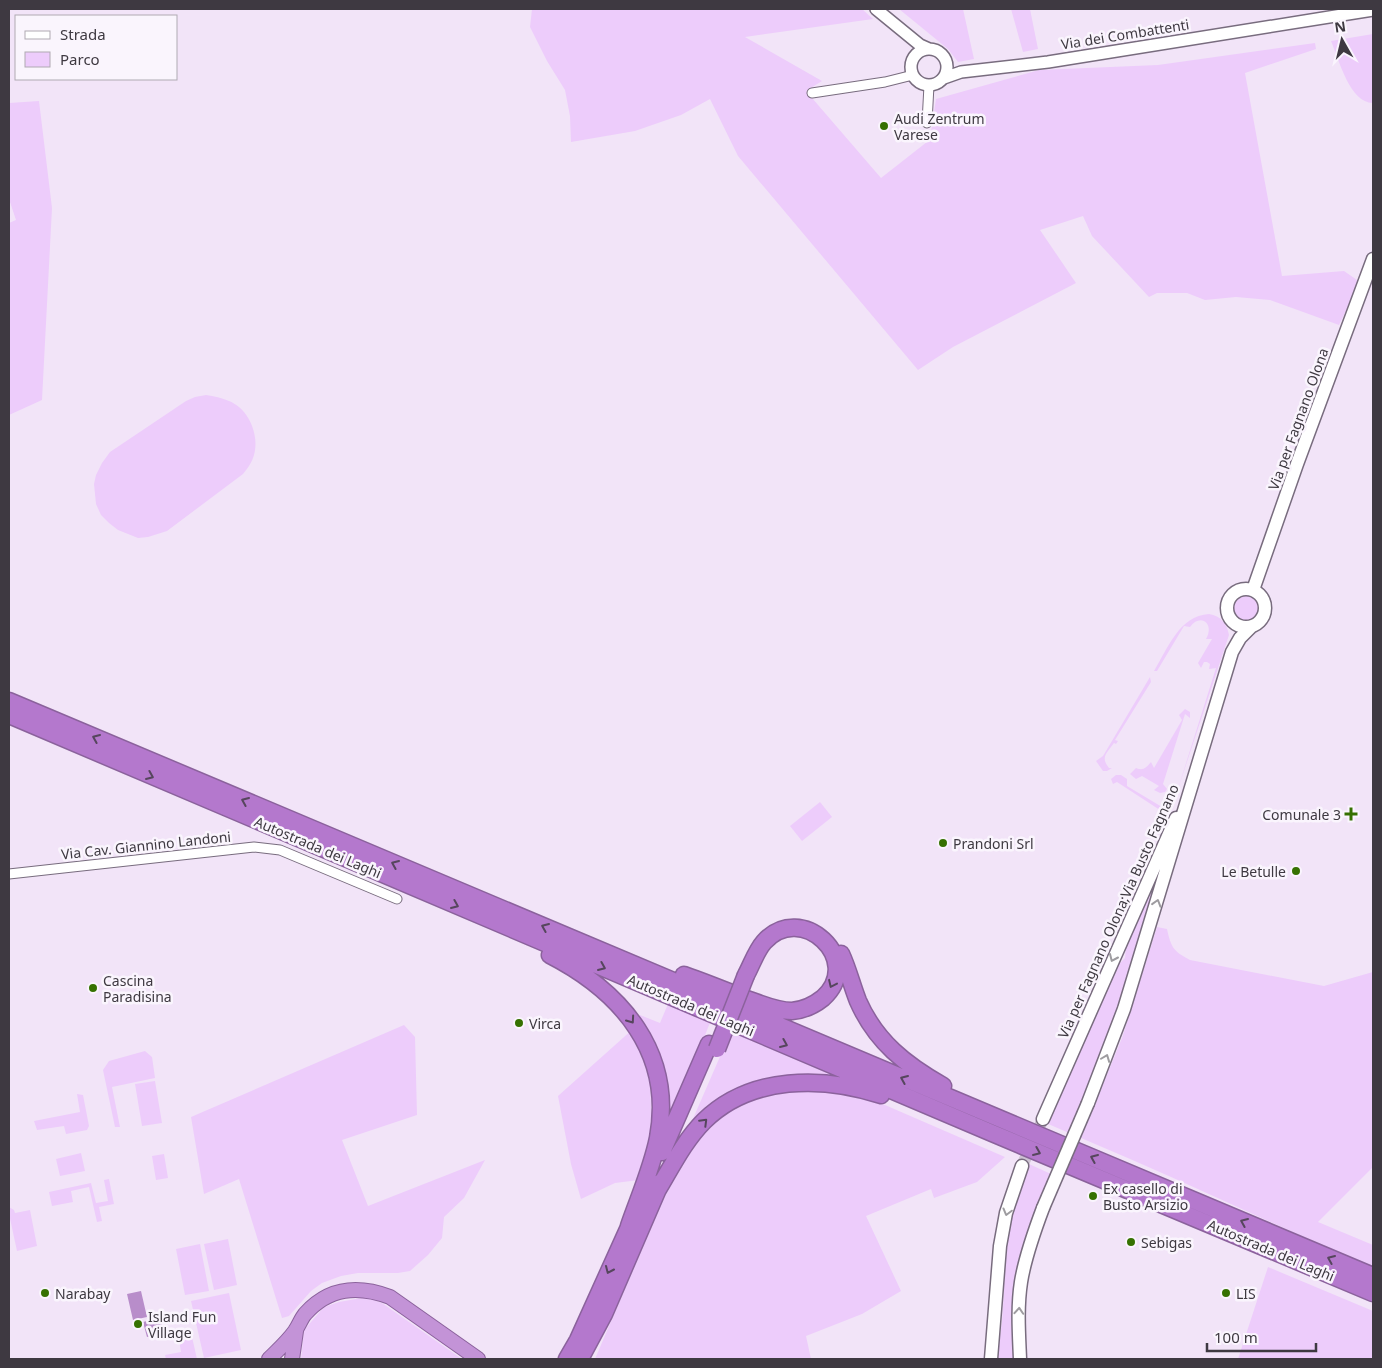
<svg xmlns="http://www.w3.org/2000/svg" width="1382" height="1368" viewBox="0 0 1382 1368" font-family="'Noto Sans',sans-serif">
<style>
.green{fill:#edccfb}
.water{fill:#b88dca}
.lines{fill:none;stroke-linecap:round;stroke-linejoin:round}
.secondary-tunnel{stroke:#cec2d3;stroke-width:12;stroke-dasharray:12 6;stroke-linecap:butt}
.minor-casing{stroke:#786c7e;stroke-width:11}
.tertiary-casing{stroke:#786c7e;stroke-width:14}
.secondary-casing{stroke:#786c7e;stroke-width:15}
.trunk-casing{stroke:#8b629c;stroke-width:16}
.motorway-casing{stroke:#8b629c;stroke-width:19}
.minor{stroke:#fff;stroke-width:9}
.tertiary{stroke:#fff;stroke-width:11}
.secondary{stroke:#fff;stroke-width:12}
.trunk{stroke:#c393d7;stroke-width:14}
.motorway{stroke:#b478cd;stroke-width:16}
.secondary-bridge-casing{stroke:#786c7e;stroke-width:15;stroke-linecap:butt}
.motorway-bridge-casing{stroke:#8b629c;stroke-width:19;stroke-linecap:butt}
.secondary-bridge{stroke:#fff;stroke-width:12}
.motorway-bridge{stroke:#b478cd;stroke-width:16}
.oneway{stroke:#56465d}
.oneway2{stroke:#9e9ca0}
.poi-dot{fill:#367101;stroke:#faf5fd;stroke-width:2}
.labels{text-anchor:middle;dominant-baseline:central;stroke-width:5;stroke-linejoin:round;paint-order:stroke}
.street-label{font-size:14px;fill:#3e3941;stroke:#faf5fd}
.poi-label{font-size:14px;fill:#3e3941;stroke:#faf5fd;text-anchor:start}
</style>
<rect width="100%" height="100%" fill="#f2e4f8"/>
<path class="green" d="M532 9H862L873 19 745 37 822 81 806 91 881 178 932 138 931 132 936 99 1039 70 1158 65 1315 43 1316 49 1245 73 1282 276 1344 271 1357 280 1355 292 1339 325 1270 300 1236 297 1205 300 1187 293H1157L1149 297 1092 236 1083 216 1040 230 1076 283 953 347 918 370 738 156 710 99 681 115 635 131 571 142 570 116 565 90 547 61 530 27Z
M899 9H963L974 59 958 62 948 49Z
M1011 9H1030L1038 49 1023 52Z
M1373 34V103C1350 103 1339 60 1331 41Z
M39 101 52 208 42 400 9 415V223L16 220 9 199V103Z
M206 395C214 396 222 398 229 401 247 408 258 431 255 450 254 459 249 467 243 474L167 531 148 537 138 538 118 530 109 523 101 515 96 504 94 484 96 475 102 463 110 452 186 401 195 397Z
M1233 608a13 13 0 1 1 26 0a13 13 0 1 1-26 0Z
M1209 614C1221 616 1227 624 1229 635L1171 810 1166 814 1117 782 1113 784 1111 779 1116 775H1121L1127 779V786L1162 807V801L1167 800 1170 796 1176 795 1216 668 1209 669 1210 664 1207 662H1204L1201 668 1198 663 1212 639H1206C1215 623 1200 613 1190 627L1184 626 1157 671H1154C1168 648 1179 616 1209 614Z
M1150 677 1151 682 1115 740 1118 741 1116 744 1114 743C1107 753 1100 757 1109 768H1112L1107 771H1103L1096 761 1103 756Z
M1185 709 1190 712V718L1185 714 1163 784 1167 789 1165 792 1160 793 1154 790 1159 786 1142 776 1136 779 1130 774 1136 768C1143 771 1146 768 1151 762L1154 768 1182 720 1179 715Z
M820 802 832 817 802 841 790 826Z
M1166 849 1108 1043 1069 1133 1046 1123 1111 972 1125 958 1127 936Z
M1157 927 1167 929C1171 947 1173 951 1190 960L1324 986 1373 972V1167L1318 1222 1373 1245V1268C1275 1225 1179 1179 1081 1138L1122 1038Z
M668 1004 711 1020 664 1140 640 1026V1015L660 1023Z
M404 1025 415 1037 417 1115 342 1140 368 1206 485 1160 464 1198 444 1217 442 1238 428 1255 410 1271 398 1273H358L341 1276 322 1283 311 1291 289 1316 282 1318 239 1179 204 1194 191 1117Z
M633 1029 650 1081 652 1128 639 1180 615 1183 581 1199 571 1164 558 1096Z
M732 1029 774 1049 842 1076C809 1075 765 1073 735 1089 719 1097 706 1109 692 1121Z
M145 1051 152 1057 155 1078 112 1087 120 1127H115L103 1070 109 1061Z
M155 1081 162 1123 142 1126 135 1084Z
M821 1089 855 1095 885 1105 1005 1157 977 1182 934 1198 931 1189 866 1216 901 1291 862 1314 806 1336 811 1359H595L675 1171 695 1141 720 1115 762 1093Z
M77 1094 83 1095 89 1126 87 1130 66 1134 64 1126 37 1130 34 1121 80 1112Z
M81 1153 85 1171 60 1176 56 1159Z
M164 1154 168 1178 156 1180 152 1156Z
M1029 1164 1051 1174 1034 1216 1015 1359H996L1002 1322 1004 1291 1002 1284 1003 1257 1011 1211 1015 1208 1013 1205Z
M109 1179 114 1204 99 1207 102 1221 97 1222 89 1187 71 1191 73 1202 52 1206 49 1192 91 1183 96 1203 108 1201 104 1180Z
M9 1207 14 1210 15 1213 30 1210 37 1246 17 1251 9 1214Z
M228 1239 237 1285 214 1290 204 1244Z
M200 1244 209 1291 185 1295 176 1249Z
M1268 1267 1373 1311V1359H1238Z
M229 1293 241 1350 204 1358 191 1301Z
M367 1297 382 1303 462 1359H301L304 1330 324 1307 339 1302Z
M192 1337 197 1359H166L165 1355 181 1352 179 1340Z"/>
<path class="water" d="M141 1291 147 1317 133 1320 127 1294Z
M150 1311C162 1313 162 1323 163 1333L147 1337 143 1322 151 1320Z"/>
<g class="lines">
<path class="secondary-tunnel" d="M1022 1166 1043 1119"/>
<g class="minor-casing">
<path id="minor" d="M812 93 885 82 913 75
M927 123 929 85
M9 874 254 847 280 850 397 899"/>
</g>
<g class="tertiary-casing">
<path id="tertiary" d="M876 9 920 45 929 49
M911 67a18 18 0 1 1 36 0a18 18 0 1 1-36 0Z
M944 78 961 72 1048 62 1373 10"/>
</g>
<g class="secondary-casing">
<path id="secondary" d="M1227 608a19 19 0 1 1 38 0a19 19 0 1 1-38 0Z
M1253 590 1297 464 1373 259
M1088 1103 1124 1009 1232 652 1240 638 1252 626
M1043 1119 1176 818
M991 1359 1000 1246 1006 1213 1022 1166
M1020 1359C1019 1334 1017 1308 1021 1282 1025 1257 1034 1232 1043 1208"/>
</g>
<g class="trunk-casing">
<path id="trunk" d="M269 1359C278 1350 288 1341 295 1331 299 1325 301 1319 305 1314 329 1287 358 1285 390 1297L478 1359
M292 1359 296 1331"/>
</g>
<g class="motorway-casing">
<path id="motorway" d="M9 701 1373 1276
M9 715 992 1133 1373 1293
M841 954C848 969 852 986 858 1001 876 1042 906 1065 943 1086
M550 955C622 992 674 1053 658 1138 652 1168 639 1197 629 1226
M684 975C704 982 724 990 744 998 759 1003 775 1011 792 1011 804 1010 813 1006 823 998 865 960 801 900 764 942 756 951 752 964 746 975
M662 1152 709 1044
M657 1191C671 1168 684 1141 704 1121 751 1075 823 1076 881 1095
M567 1359 578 1340 634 1216
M580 1359 604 1314 661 1182"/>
</g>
<use href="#minor" class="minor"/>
<use href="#tertiary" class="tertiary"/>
<use href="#secondary" class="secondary"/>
<use href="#trunk" class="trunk"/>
<use href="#motorway" class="motorway"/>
<g class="secondary-bridge-casing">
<path id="secondary-bridge" d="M1043 1208 1088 1103"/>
</g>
<g class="motorway-bridge-casing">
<path id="motorway-bridge" d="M717 1049 746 975"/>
</g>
<use href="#secondary-bridge" class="secondary-bridge"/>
<use href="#motorway-bridge" class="motorway-bridge"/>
</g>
<defs><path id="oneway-chevron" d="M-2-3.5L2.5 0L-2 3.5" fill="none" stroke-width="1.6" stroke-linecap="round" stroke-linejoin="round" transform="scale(1.25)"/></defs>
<g class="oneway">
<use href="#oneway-chevron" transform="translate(96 738) rotate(-157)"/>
<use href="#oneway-chevron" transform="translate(150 776) rotate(23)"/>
<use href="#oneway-chevron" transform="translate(245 801) rotate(-157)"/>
<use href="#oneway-chevron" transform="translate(395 864) rotate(-157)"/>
<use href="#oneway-chevron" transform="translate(455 905) rotate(23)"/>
<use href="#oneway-chevron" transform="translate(545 927) rotate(-157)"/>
<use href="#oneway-chevron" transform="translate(602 967) rotate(23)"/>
<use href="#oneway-chevron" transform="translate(832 984) rotate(115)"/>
<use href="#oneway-chevron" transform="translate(631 1020) rotate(55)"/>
<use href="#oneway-chevron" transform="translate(784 1044) rotate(23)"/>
<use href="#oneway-chevron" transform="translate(904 1079) rotate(-157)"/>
<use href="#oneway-chevron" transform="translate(704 1122) rotate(-45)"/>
<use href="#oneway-chevron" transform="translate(1037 1152) rotate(23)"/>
<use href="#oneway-chevron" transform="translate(1094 1158) rotate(-157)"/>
<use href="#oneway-chevron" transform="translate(1244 1222) rotate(-157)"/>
<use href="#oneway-chevron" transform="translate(1331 1259) rotate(-157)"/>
<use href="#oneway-chevron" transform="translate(609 1270) rotate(114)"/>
</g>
<g class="oneway2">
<use href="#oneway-chevron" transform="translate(1157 903) rotate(-73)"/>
<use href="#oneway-chevron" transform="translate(1113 958) rotate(114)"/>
<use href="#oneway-chevron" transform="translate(1106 1058) rotate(-69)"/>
<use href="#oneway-chevron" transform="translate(1007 1212) rotate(105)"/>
<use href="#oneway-chevron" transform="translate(1019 1311) rotate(-86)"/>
</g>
<g class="poi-dot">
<circle cx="884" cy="126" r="5"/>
<path d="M1348.5 806.5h5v5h5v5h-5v5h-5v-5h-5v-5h5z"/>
<circle cx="943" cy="843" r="5"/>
<circle cx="1296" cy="871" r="5"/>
<circle cx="93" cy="988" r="5"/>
<circle cx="519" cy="1023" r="5"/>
<circle cx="1093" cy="1196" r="5"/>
<circle cx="1131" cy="1242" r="5"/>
<circle cx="45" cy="1293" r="5"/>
<circle cx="1226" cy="1293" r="5"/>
<circle cx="138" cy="1324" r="5"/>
</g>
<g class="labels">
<g class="street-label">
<text transform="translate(1125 34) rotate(-9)">Via dei Combattenti</text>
<text transform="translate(1298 419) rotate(-70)">Via per Fagnano Olona</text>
<text transform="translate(146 845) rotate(-6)">Via Cav. Giannino Landoni</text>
<text transform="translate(318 847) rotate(23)">Autostrada dei Laghi</text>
<text transform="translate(1118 911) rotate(-66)">Via per Fagnano Olona;Via Busto Fagnano</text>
<text transform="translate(691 1005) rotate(23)">Autostrada dei Laghi</text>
<text transform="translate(1271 1250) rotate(23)">Autostrada dei Laghi</text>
</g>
<g class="poi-label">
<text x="894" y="118">Audi Zentrum<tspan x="894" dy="16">Varese</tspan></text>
<text x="1341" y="814" text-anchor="end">Comunale 3</text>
<text x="953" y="843">Prandoni Srl</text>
<text x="1286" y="871" text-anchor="end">Le Betulle</text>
<text x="103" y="980">Cascina<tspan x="103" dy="16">Paradisina</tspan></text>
<text x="529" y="1023">Virca</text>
<text x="1103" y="1188">Ex casello di<tspan x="1103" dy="16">Busto Arsizio</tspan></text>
<text x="1141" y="1242">Sebigas</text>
<text x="55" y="1293">Narabay</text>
<text x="1236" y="1293">LIS</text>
<text x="148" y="1316">Island Fun<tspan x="148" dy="16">Village</tspan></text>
</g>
</g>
<rect width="1382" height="1368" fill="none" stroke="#3e3941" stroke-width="20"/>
<rect x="15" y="15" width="162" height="65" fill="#faf5fd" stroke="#afaab2"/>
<rect x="25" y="31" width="25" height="8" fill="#ffffff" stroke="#afaab2"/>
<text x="60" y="40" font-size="15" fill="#3e3941">Strada</text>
<rect x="25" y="52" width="25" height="15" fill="#edccfb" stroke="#afaab2"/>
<text x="60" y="65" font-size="15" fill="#3e3941">Parco</text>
<g transform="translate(1342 40) rotate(352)" stroke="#faf5fd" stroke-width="4" paint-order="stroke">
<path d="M0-4L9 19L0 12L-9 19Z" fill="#3e3941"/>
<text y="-8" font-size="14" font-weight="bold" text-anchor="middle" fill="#3e3941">N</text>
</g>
<path d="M1207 1343v8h109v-8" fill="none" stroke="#3e3941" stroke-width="2.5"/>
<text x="1214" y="1343" font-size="15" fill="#3e3941" stroke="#faf5fd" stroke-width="4" paint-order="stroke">100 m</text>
</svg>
